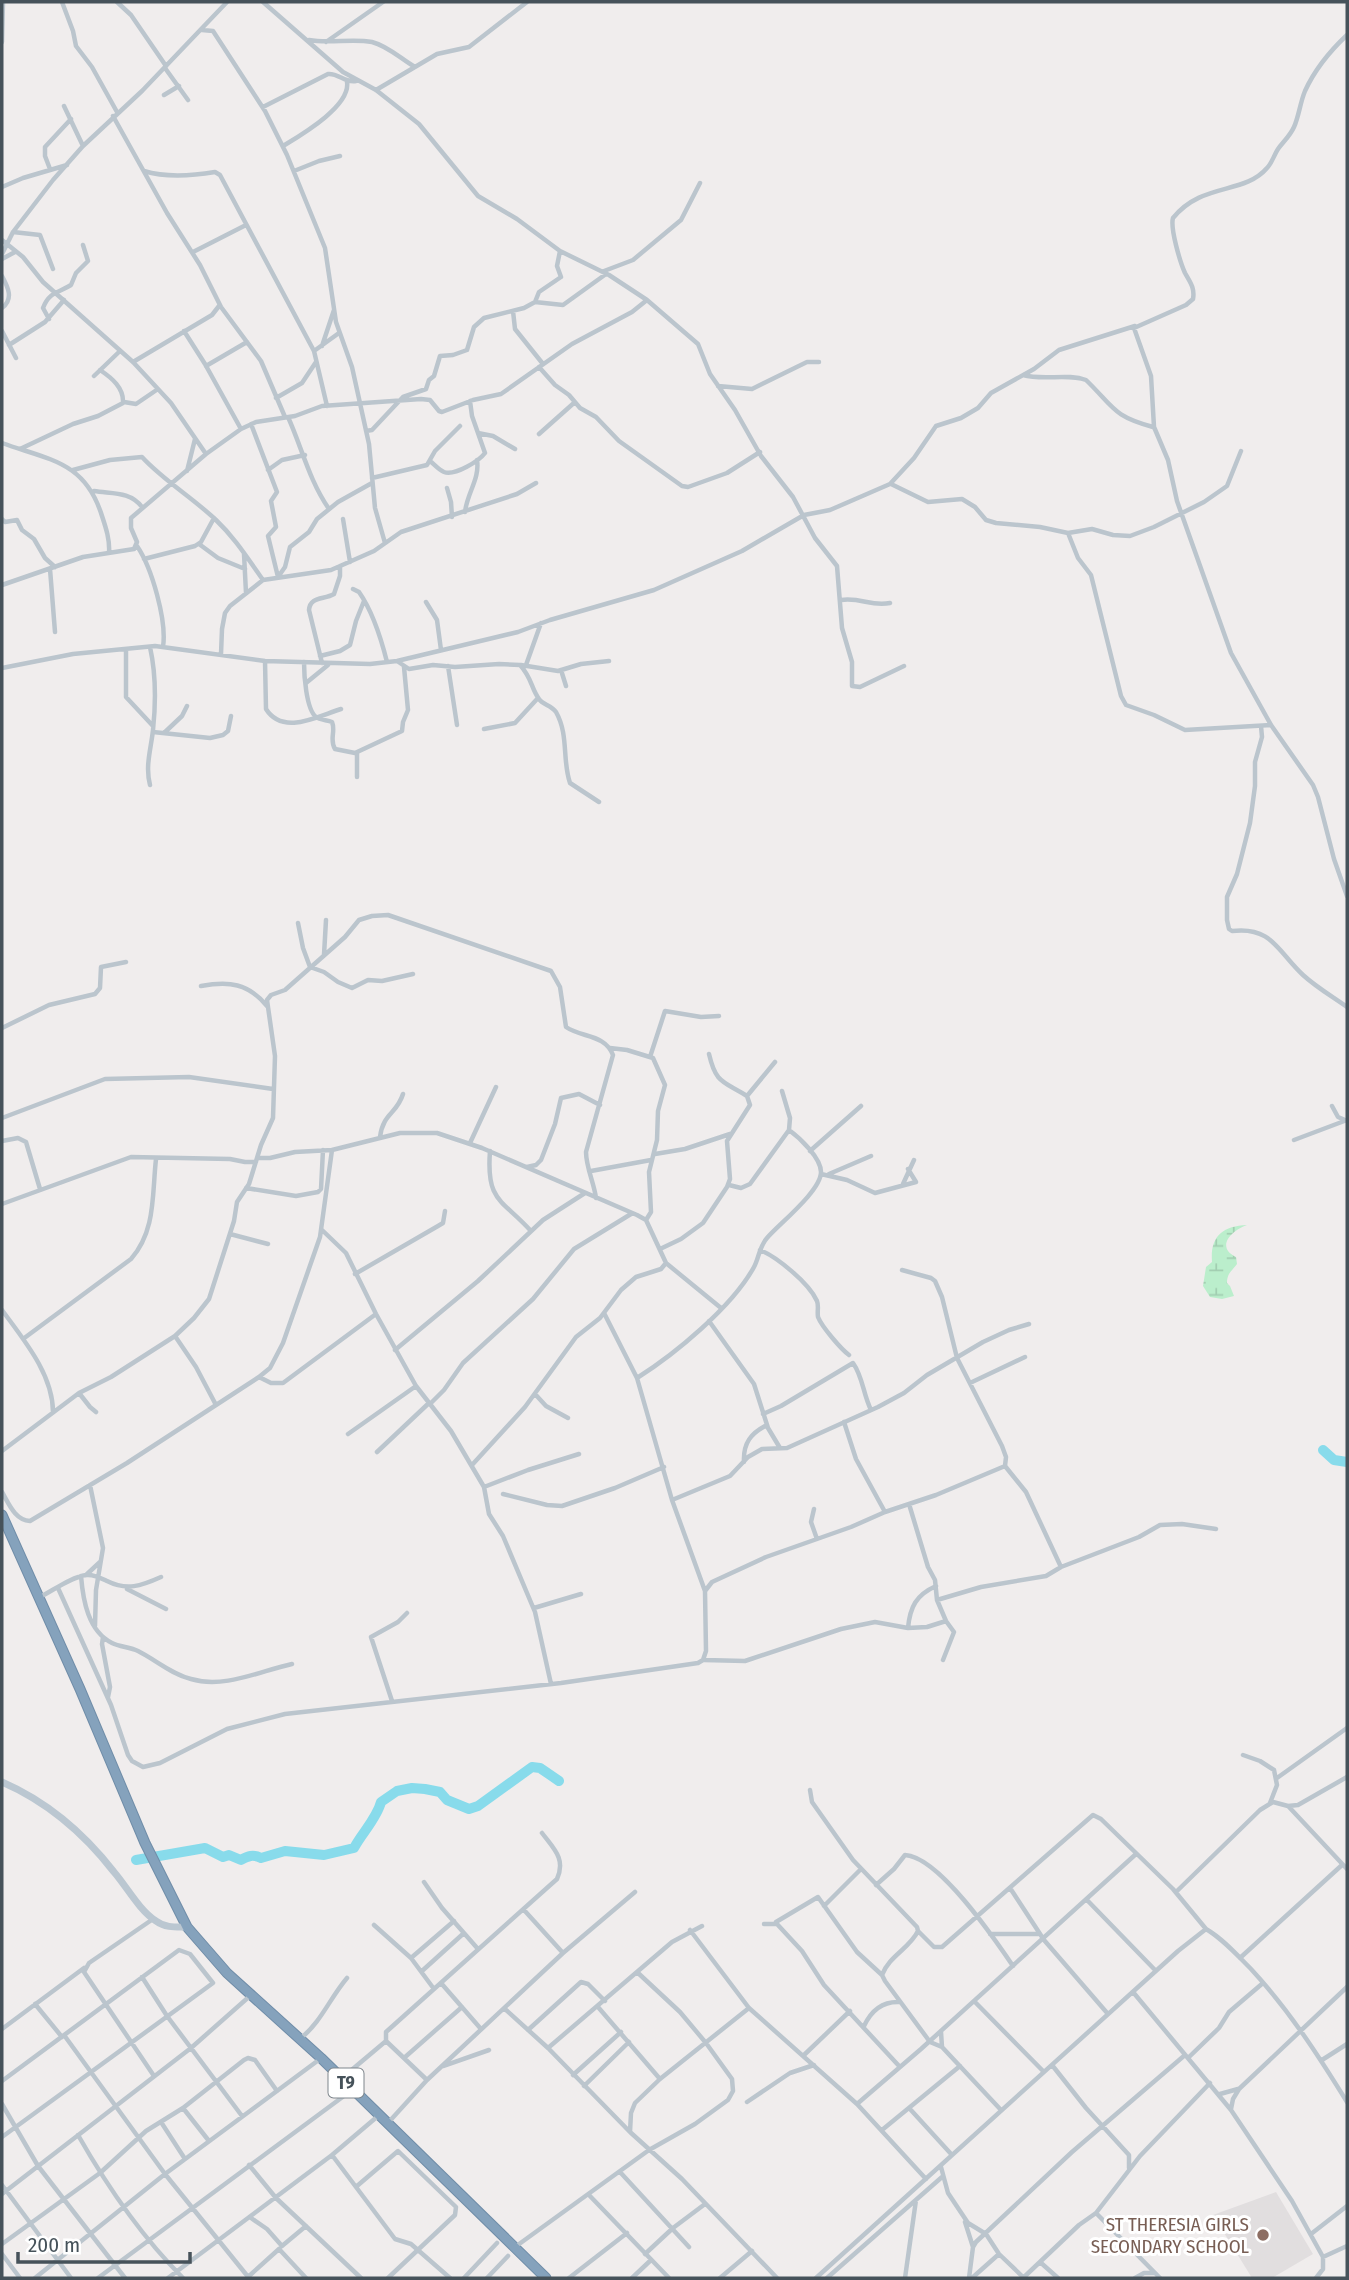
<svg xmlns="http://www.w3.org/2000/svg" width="1349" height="2280" viewBox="0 0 1349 2280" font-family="'Fira Sans Condensed',sans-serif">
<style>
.education{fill:#e1dedf}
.wetland{fill:url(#wetland-marsh)}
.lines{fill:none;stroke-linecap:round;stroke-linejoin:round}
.river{stroke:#88dbeb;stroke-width:10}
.highway-casing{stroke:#708da8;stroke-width:11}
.street{stroke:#bbc5cd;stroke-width:4.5}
.secondary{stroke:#bbc7d1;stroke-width:7}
.highway{stroke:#85a2bc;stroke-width:9}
.education-dot{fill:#8d6e63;stroke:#fff;stroke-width:2.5}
.labels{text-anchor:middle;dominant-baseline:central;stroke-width:6;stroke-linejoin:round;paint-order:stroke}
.shield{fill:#fff;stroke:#7e868c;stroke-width:2}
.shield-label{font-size:18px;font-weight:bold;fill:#46525a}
.education-label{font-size:19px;fill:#785e54;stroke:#fff;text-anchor:end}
</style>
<defs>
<pattern id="wetland-marsh" width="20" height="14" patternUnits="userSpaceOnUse" patternTransform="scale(1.75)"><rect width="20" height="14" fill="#bec"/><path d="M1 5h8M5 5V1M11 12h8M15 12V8" fill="none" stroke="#a2ceb1"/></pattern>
</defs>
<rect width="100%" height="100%" fill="#f0eded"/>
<path class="education" d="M1276 2192 1313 2254 1272 2278H1252L1213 2215Z"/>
<path class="wetland" d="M1247 1225C1232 1230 1215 1247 1236 1257L1237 1264C1232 1271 1227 1273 1227 1283L1230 1286 1234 1296 1222 1299 1210 1297 1203 1286 1206 1267 1212 1262C1210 1237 1222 1226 1247 1225Z"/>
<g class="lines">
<path class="river" d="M1323 1450 1334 1460 1347 1462
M136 1860 205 1848 223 1857 229 1855 241 1860C248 1856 253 1854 261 1858L285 1851 324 1855 354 1848C362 1833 377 1818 381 1802L397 1791 412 1788 425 1789 440 1792 447 1800 469 1809 478 1806 532 1767 540 1768 559 1781"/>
<g class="highway-casing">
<path id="highway" d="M2 1515 80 1689 145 1843 187 1927 227 1973 321 2058 546 2278"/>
</g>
<path class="street" d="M62 2 73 31 76 46 92 67 117 112
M117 2 131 15 166 66
M263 2 343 72 376 90 419 124 478 196 517 219 560 251 609 275 647 300 698 344 710 374 735 410 761 456 793 497 815 538 837 566 842 628 852 662V686L860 687 904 666
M202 30 213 31 265 111 287 155 325 248 336 322 352 367 369 444 375 508 385 543
M1347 35C1330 51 1315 69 1305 91 1300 103 1299 116 1294 127 1290 136 1283 142 1278 149 1274 155 1272 163 1267 168 1244 195 1202 182 1173 218 1170 228 1180 262 1185 273 1190 282 1195 288 1193 299L1186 305 1134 328 1151 376 1154 427 1168 460 1177 501 1231 653 1271 725 1313 785 1318 797 1334 859 1347 896
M309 40C330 44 351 38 372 42 388 46 401 59 415 67
M2 42 3 2
M326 42 383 2
M165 68 188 100
M376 90 437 54 469 47 527 2
M164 95 179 86
M64 106 83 146
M263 107 328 74C339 73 344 83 356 81
M113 116 167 213 200 265 221 307 261 361 285 417
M283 146C301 135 351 106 347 82
M50 169 45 156V147L71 119
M144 171C167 178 191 176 215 172L220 175 314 351 327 406
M294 171 319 161 340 156
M2 187 23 178 67 165
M13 232 40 235 53 269
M2 240 23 257 43 282 133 362 171 403 206 454
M193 252 246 225
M2 254 13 232 53 180 83 146 142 91 227 2
M2 259 15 252
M604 271 633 260 681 220 700 183
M2 276C8 287 14 299 2 308
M535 302 539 292 561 277 557 266 560 251
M513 311 515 329 543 364
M49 319 43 308C49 292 58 293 71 285L76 273 88 261 83 245
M2 331 16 358
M184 331 205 364 241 429
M9 345 45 322 64 300
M322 346 334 310
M314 351 339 333
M133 362 212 315 219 306
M206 366 247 342
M539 367 555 385 569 395 580 408 596 417 619 441 682 486 688 487 727 473 760 452
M1023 375C1044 381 1067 373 1086 380 1114 407 1112 416 1153 427
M94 376 120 351
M718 386 752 389 807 362H819
M276 398 302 383 316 362
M124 402 136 404 158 389
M288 417C302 448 309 480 329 509
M251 424 277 492 271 501 276 527 268 536 278 577
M366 431 372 430 403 397 426 389 429 380 434 376 440 356 453 355 467 350 474 327 484 318 524 308 535 302 563 305 606 274
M478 433 493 436 515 449
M539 434 575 402
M2 443C49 460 85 461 102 516 106 528 110 540 109 553
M20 449 73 424 98 416 123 403C124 388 112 378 100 370
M430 461C434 464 439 470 444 472 455 476 479 461 485 453L472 416 470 401
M73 470 110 460 142 457C163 480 193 498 216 520 235 538 248 559 263 580
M268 470 282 460 305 455
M187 471 195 439
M372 478 427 465 435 451 460 426
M891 484 928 502 962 499 975 507 986 520 996 523 1040 527 1068 533 1092 529 1113 535 1130 536 1154 527 1204 502 1227 486 1241 451
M447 488 451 502 452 517
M94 491C112 494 130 491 142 507
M465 512C467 493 480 479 477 460
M2 519 5 522 17 520 22 530 34 539 45 558 55 567
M343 519 350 562
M1068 533 1078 558 1091 575 1121 696 1126 705 1154 715 1185 730 1271 725
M199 544 218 558 245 569
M137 546C152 568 167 621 163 647
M244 554 246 593
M144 559 195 546 201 542 214 518
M50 569 55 632
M278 577 285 567 290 547 309 532 317 519 338 502 372 483
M2 585 83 557 134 549 137 542 131 528V518L206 454 241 429 256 422 295 416 322 406 421 399 430 400 439 411 442 412 473 400 501 394 572 344 632 312 647 300
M353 589 359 592C373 612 381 638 387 662
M841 600C861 597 871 607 890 603
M426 602 437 620 441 650
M126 649V697L153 726
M221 654 222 629 225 613 230 606 263 580 331 570 374 551 401 532 517 494 536 483
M320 656 340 651 350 645 356 621 364 601
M265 661 266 709C283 736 318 716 341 709
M397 661 409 669 433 665 455 667 499 664 520 665C532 678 531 688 539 699 543 705 551 705 556 712 569 735 562 760 570 783L599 802
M304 662C304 674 306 709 316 717 320 720 327 720 332 722 336 731 329 740 335 749L355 753 402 731 403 722 408 710 404 667
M322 663 309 610C310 596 324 600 334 594L340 576V566
M521 665 558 671 581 664 609 661
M526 665 541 623
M448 666 457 725
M2 668 73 654 155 646 265 661 370 664 397 661 518 632 550 620 654 590 742 551 804 515 830 510 890 484 914 458 936 426 961 418 978 408 991 393 1034 369 1059 350 1135 326
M561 670 566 686
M306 683 328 665
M1261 726 1262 737 1255 762V786L1250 823 1237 874 1227 897V920L1229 929 1232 931C1272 926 1278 952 1303 975 1316 987 1333 997 1347 1007
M484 729 515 723 538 698
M153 732 210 738 223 735 228 731 231 716
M164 733 182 716 187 706
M357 753V777
M150 785C145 766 151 749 153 730 156 702 156 674 150 647
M298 923 303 948 310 967 324 972 338 982 352 988 368 980 382 981 413 974
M324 955 326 920
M201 986C229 981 248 983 267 1006
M2 1028 49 1005 95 994 100 988 101 967 126 962
M610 1048 627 1050 653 1058 665 1085 658 1111 657 1140 649 1172 651 1212 646 1220
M650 1057 665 1011 701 1017 719 1016
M747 1096 775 1062
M1332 1106 1338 1117 1345 1120
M2 1118 105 1079 189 1077 273 1089
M380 1137C383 1113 397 1114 403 1094
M1294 1140 1347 1120
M2 1141 18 1138 26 1142 40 1189
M470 1143 496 1087
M490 1151C486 1202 502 1199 531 1231
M810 1151 861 1106
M655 1154 685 1149 730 1134
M257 1158H270L295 1152 332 1150
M527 1167 536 1165 541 1160 555 1124 561 1098 579 1094 600 1105
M591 1171 651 1160
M821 1174 847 1180 875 1193 916 1182 908 1169
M829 1174 871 1156
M903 1184 914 1160
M729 1185 741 1188 750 1184 789 1130 790 1118 782 1091
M246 1188 296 1196 318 1192 321 1189 323 1150
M2 1204 131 1157 230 1159 245 1162H256
M322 1230 346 1253 376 1314 416 1386 451 1431 484 1487 489 1514 503 1536 535 1612 551 1684
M230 1234 268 1244
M660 1249 681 1239 703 1223 727 1187 730 1179 727 1141 750 1105 747 1096C723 1081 716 1084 709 1054
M760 1250C777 1257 809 1283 817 1301 819 1306 817 1311 818 1317 822 1327 841 1349 849 1355
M355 1274 438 1226 443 1223 445 1211
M2 1310C23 1339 53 1374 53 1412
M604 1313 637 1378 672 1500 705 1591
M709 1321 754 1384 768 1428 780 1448
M175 1336 196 1367 216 1405
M23 1339 131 1259C156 1231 152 1194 156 1159
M395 1350 478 1281 543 1220 585 1193
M259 1377 270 1368 283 1343 320 1237 332 1150 400 1133H437L482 1148 637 1215 646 1220 666 1263 721 1308
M637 1378C675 1354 732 1307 754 1267 759 1258 759 1247 767 1238 779 1224 821 1191 821 1172 821 1158 800 1138 789 1130
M970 1383 1025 1357
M79 1393 90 1407 96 1412
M535 1394 546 1406 568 1418
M430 1404 444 1390 463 1363 533 1299 574 1249 631 1214
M763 1414 781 1406 853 1363C863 1377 863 1394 871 1410
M844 1422 856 1459 885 1512
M348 1434 416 1386
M2 1451 79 1393 111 1377 175 1336 194 1318 209 1299 234 1221 237 1202 249 1184 261 1145 273 1118 275 1056 267 1000 271 995 285 990 345 937 359 920 372 916 388 915 551 971 560 987 566 1027C582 1038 605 1034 613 1055L586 1152C586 1167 594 1183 596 1198
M377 1452 429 1403
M744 1462C743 1443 751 1433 767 1425
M472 1465 525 1407 576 1337 600 1318 621 1290 636 1277 661 1269 666 1263
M1005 1466 1026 1492 1061 1567
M90 1485 103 1548 96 1590 95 1626
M484 1487 528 1470 579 1454
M2 1492C9 1504 15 1520 30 1521L127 1463 259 1377 271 1383H283L376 1314
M503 1494 547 1505 562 1506 615 1488 664 1467
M672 1500 730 1476 748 1457 762 1449 787 1448 878 1407 904 1393 927 1375 983 1342 1009 1330 1029 1324
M909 1504 928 1567 935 1580 937 1600 946 1621 954 1632 943 1660
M814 1509 811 1522 817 1539
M86 1575 100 1562
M81 1576C83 1600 88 1631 112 1643 120 1647 130 1647 138 1651 156 1660 171 1674 191 1679 224 1689 260 1671 292 1664
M58 1588 111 1705 128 1755 132 1761 143 1767 160 1763 227 1729 285 1714 561 1683 698 1663 703 1660 706 1651 705 1591 712 1582 766 1557 851 1527 885 1512 936 1495 1005 1466 1006 1457 1002 1446 957 1358 942 1297 935 1281 931 1278 902 1270
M127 1589 166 1609
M40 1597C54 1590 71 1577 86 1575 94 1574 101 1578 107 1581 127 1591 141 1586 161 1577
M937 1600 981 1587 1046 1576 1061 1567 1139 1537 1160 1525 1182 1524 1216 1529
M534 1608 581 1594
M908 1628C910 1607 916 1595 936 1586
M103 1637 102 1644 110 1687 108 1697
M704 1660 745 1661 841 1629 875 1622 908 1628 927 1627 946 1621
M392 1701 371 1637 398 1622 407 1613
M1243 1755 1260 1761 1274 1770 1277 1785 1270 1803
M1277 1778 1347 1728
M810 1790 812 1802 853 1860 917 1927 918 1931C910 1948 889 1956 882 1975L885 1981 930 2042 942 2047 1001 2110
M1289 1807 1347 1869
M424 1882 442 1908 478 1949
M876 1885 894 1869 905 1855C939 1857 994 1938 1013 1966
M1010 1888 1044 1940 1108 2014
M1176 1892 1260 1810 1273 1802 1288 1806 1298 1805 1347 1777
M1087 1900 1156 1971
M824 1906 861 1869
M524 1910 563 1953
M153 1919 89 1963 84 1972 154 2076
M776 1922 818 1897 857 1952 882 1975
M764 1924H777L802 1951 824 1985 900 2067
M374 1925 411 1958 434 1989
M690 1930 749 2008 857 2104 926 2179
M918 1931 934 1947H942L1093 1815 1101 1819 1173 1889 1206 1929
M990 1934H1039
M411 1958 454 1921
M1240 1958 1342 1865
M422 1971 464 1933
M142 1977 167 2016 242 2116
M441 1983 481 2029
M1133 1992 1231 2110 1292 2201 1323 2257V2269L1316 2278
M974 2001 1044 2072
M35 2004 62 2037
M598 2007 660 2079
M505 2009 548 2048 630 2132 682 2179 777 2278
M864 2026C871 2011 883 2001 900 2002
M2 2029 84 1968
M528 2030 581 1982 588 1984 605 2001
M941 2032 942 2047
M64 2035 165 2174 249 2278
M301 2038C321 2022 330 1998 347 1978
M548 2048 672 1942 702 1926
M804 2055 850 2011
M404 2058 462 2007
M1188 2058 1219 2028 1229 2012 1263 1983
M1322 2060 1347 2044
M1052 2065 1086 2108 1129 2155V2168
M443 2066 489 2050
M573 2075 621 2032
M342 2078 386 2041
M427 2080 386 2041V2032L557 1879C566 1859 554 1849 542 1833
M2 2081 179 1950 190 1954 213 1983 2 2137
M584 2086 629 2042
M1220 2094 1238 2089
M747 2102 790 2073 814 2065
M2 2104 38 2166 125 2278
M857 2104 921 2049 1136 1854
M183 2108 209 2141
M910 2109 952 2155
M1231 2109 1233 2099 1239 2089 1347 1987
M161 2122 185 2159
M387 2124 427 2080 563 1953 635 1892
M882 2130 960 2066
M630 2132 631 2113 635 2103 660 2079 749 2008
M78 2135C107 2186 141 2236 183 2278
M332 2155 378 2116
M249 2165 276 2198 361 2278
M941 2167 948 2193 968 2223 986 2234 999 2254 1024 2278
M620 2172 689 2247
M2 2185 71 2278
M357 2186 398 2151 456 2207 455 2215 388 2278
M2 2194 191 2048 251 1995
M589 2195 669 2278
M1096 2213 1160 2278
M251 2218 267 2229 282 2246
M965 2222 973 2247
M1311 2234 1347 2206
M2 2244 100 2173 146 2131 183 2108 244 2060 248 2058 255 2060 277 2091
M282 2246 306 2226
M515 2247 649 2150 695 2124 728 2100 733 2091 732 2079 706 2043 680 2012 637 1972
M2 2254 20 2278
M645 2254 673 2228 705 2204
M1323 2257 1347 2246
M1040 2262 1058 2278
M248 2277 279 2249 306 2278
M35 2278 165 2174 320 2059
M98 2278 352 2090
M168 2278 332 2155 395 2239 411 2244 450 2278
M464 2278 497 2243
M487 2278 508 2256
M569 2278 627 2233
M632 2278 651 2260
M720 2278 752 2251
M816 2278 1178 1951 1206 1929C1223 1939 1237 1955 1251 1969 1289 2010 1318 2055 1347 2102
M827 2278 942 2177
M905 2278 916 2200
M969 2278 973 2247 976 2242 1072 2152 1185 2055
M972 2278 999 2254
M1023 2278 1079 2225 1096 2213 1140 2156 1210 2083
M1135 2278 1144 2273H1154"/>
<path class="secondary" d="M2 1782C48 1802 83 1832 114 1872 127 1887 139 1910 156 1921 165 1928 176 1927 187 1927"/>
<use href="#highway" class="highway"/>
</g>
<circle class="education-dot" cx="1263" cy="2235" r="7"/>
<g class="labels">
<rect class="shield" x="328.5" y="2068.5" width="35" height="29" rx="5"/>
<g class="shield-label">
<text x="346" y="2083">T9</text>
</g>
<g class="education-label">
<text x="1249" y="2224">ST THERESIA GIRLS<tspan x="1249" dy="22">SECONDARY SCHOOL</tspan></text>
</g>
</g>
<rect width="1349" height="2280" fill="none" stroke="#46525a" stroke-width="7"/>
<path d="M18 2252v10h172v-10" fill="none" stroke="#46525a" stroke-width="3.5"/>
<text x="28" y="2252" font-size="21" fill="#46525a" stroke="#ffffff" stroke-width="5" paint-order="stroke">200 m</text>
</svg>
